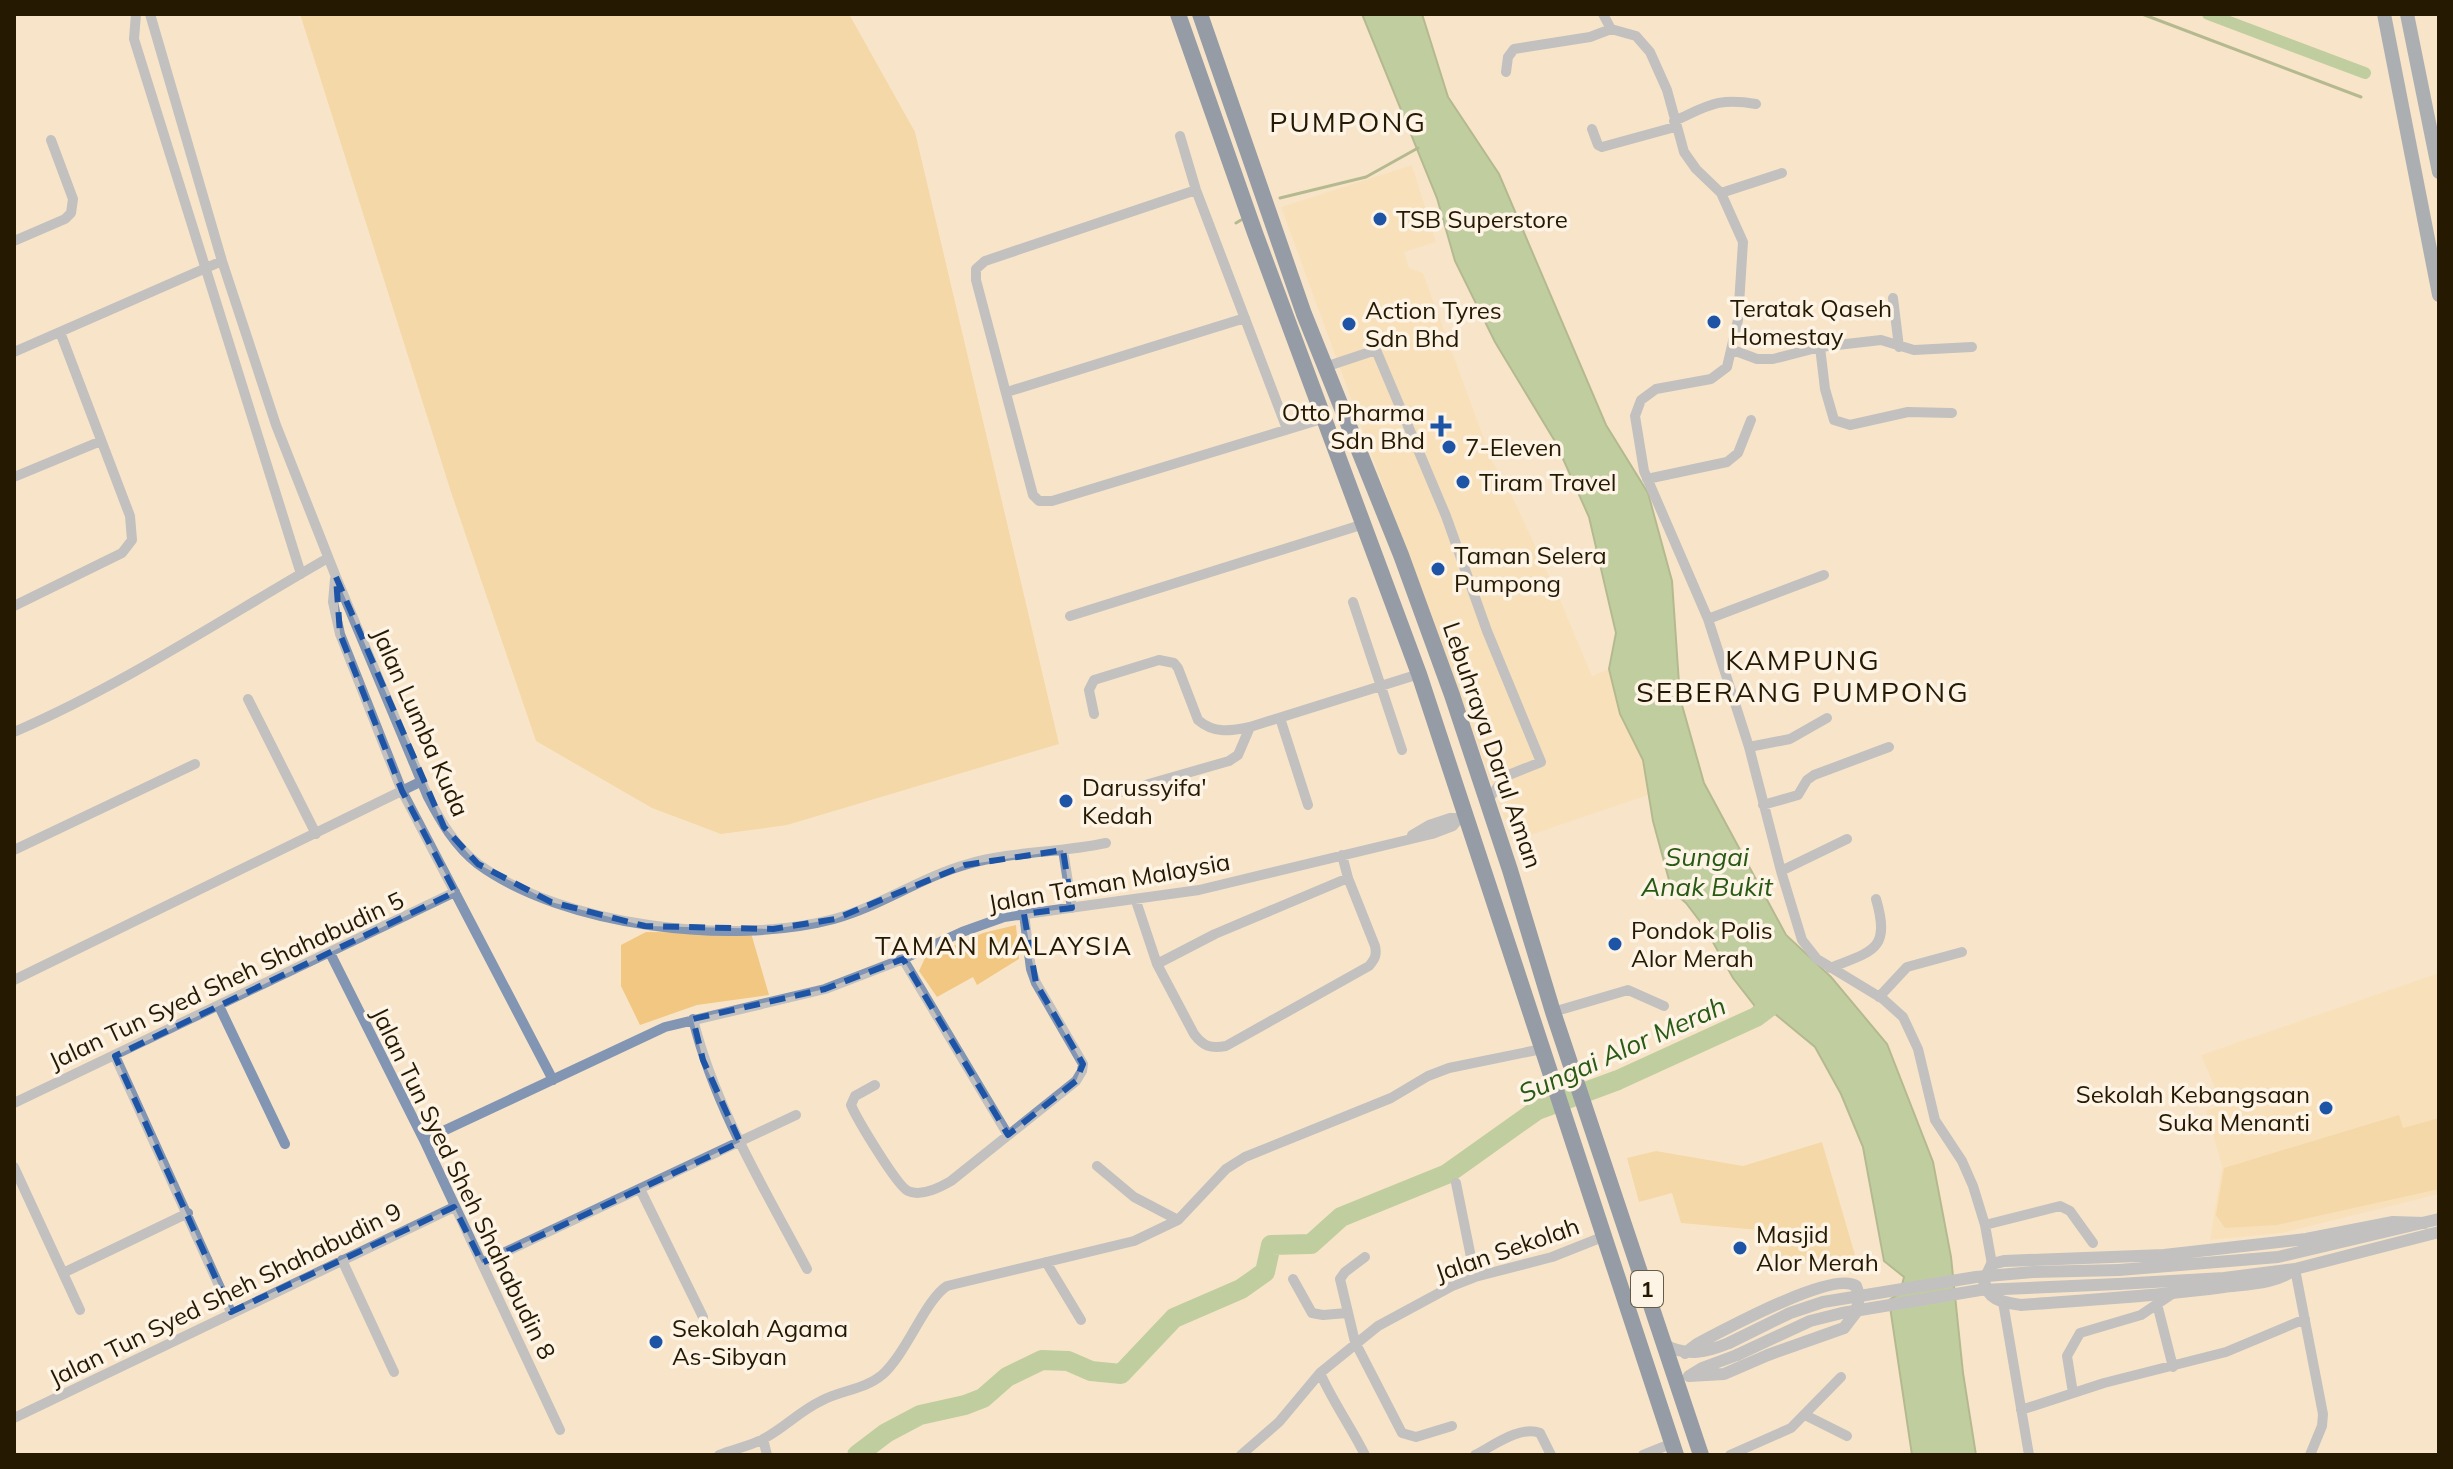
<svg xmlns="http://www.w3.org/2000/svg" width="2453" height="1469" viewBox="0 0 2453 1469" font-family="Mulish,sans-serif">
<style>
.built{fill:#f8d9aa}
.green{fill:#f2c781}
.water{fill:#7db26d;stroke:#63844d;stroke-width:2}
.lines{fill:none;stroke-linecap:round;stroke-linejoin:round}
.stream{stroke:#63844d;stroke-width:3}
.canal{stroke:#7db26d;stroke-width:12}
.river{stroke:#7db26d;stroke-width:20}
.minor{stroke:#8295b3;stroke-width:10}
.tertiary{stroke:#8295b3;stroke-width:12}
.secondary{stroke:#516d98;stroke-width:14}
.trunk{stroke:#1e437a;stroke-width:16}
.tertiary-bridge{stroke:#8295b3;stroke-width:12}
.marked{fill:none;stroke:#1d54a6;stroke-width:6;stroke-dasharray:16 10;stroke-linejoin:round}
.poi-dot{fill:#1d54a6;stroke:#fdf4e6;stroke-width:3}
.labels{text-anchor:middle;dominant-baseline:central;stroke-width:7;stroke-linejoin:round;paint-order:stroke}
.shield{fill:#fdf4e6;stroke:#665b46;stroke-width:2}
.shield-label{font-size:22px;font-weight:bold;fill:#261902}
.poi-label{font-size:24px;fill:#261902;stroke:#fdf4e6;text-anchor:start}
.street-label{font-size:24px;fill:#261902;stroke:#fdf4e6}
.water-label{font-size:26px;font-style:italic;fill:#285a15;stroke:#fdf4e6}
.neighbourhood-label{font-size:26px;letter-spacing:2px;fill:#261902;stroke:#fdf4e6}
.quarter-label{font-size:28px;letter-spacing:2px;fill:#261902;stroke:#fdf4e6}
</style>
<rect width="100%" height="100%" fill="#f8e5c9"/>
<path class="built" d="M1412 165 1436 242 1404 252 1409 268 1423 273 1493 463 1505 481 1558 595 1592 676 1609 669 1620 714 1643 760 1648 795 1513 841 1281 207Z
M2439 973V1194L2282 1233 2210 1240 2222 1166 2206 1111 2222 1105 2201 1055Z"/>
<path class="green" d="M300 14H849L915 132 1059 744 787 825 721 834 652 808 536 741 451 492Z
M1016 925 1019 959 977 985 973 977 937 997 919 971 925 958 983 933Z
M646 932 751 933 769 995 697 1005 640 1025 621 986V945Z
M2399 1115 2403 1128 2439 1118V1189L2277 1225 2225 1228 2216 1215 2224 1168Z
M1822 1142 1855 1255 1767 1265 1770 1231 1681 1223 1672 1193 1639 1202 1627 1158 1656 1151 1743 1166Z"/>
<path class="water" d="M1362 14H1422L1448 97 1499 174 1606 425 1648 493 1672 581 1680 698 1704 783 1786 935 1831 977 1887 1044 1933 1162 1951 1257 1963 1373 1976 1455H1912L1889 1300 1900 1293 1904 1277 1884 1261 1863 1147 1841 1094 1815 1047 1775 1014 1756 1017 1754 1005 1733 978 1705 928 1686 903 1672 891 1653 821 1643 760 1620 714 1609 669 1616 633 1589 517 1556 443 1495 342 1455 261 1437 198Z"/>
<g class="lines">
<path class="stream" d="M2142 14 2361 97
M1280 198 1366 177 1418 148
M1236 223 1241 220"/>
<path class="canal" d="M2208 14 2365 73"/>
<path class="river" d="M857 1455 886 1433 920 1415 965 1405 983 1398 1007 1377 1042 1360 1068 1361 1091 1371 1121 1374 1174 1318 1241 1289 1265 1272 1271 1245 1311 1244 1341 1217 1447 1174 1537 1110 1618 1080 1756 1017 1776 1002"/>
<path class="minor" d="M136 14 134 39 301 574
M150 14 222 261 276 425 336 577 428 797C441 822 455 846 478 864 564 927 733 946 834 919 881 906 921 877 968 864 1013 851 1060 853 1106 843
M1603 14 1611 29 1636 36 1650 52 1667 90 1684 152 1696 169 1721 193 1743 242 1738 320 1727 367 1711 379 1656 389 1641 400 1635 416 1644 471 1708 619 1749 747 1781 871 1802 940 1817 959 1883 999 1903 1017 1918 1049 1935 1120 1962 1161 1973 1186 1985 1225 1992 1264
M1506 72 1508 57 1514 49 1590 37 1611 29
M1674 121C1708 106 1718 97 1756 104
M1592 129 1598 145 1602 147 1675 127
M1180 136 1196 190 1287 429
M1196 190 985 261 976 269V280L1033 495 1039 501H1052L1325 418
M1721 193 1782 173
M14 241 65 219 71 213 73 199 51 140
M1893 298 1899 347
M1820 347 1825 389 1834 420 1850 425 1908 412 1952 413
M1733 350 1757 359H1773L1820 347 1881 340 1914 350 1972 347
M14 352 222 261
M1325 367 1376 350 1446 516 1487 631 1541 762 1506 776 1487 801
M1007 392 1245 318
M14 477 101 441
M1647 479 1727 462 1738 453 1751 420
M335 579 333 602 340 634 402 791 553 1080
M1353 602 1402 750
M14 606 122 553 132 540 130 516 60 332
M1070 616 1364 524
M1708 619 1824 575
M248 699 316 834
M1094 714 1089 690 1094 680 1159 660 1174 663 1178 668 1198 720C1214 734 1231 731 1250 727L1419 674
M1280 718 1308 805
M14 732C123 685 225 617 328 558
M1749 747 1790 739 1827 718
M1114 794 1229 761 1238 755 1250 727
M1763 805 1798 795 1807 780 1814 775 1889 747
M1412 835 1429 825 1450 818H1463
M14 850 195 764
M1063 850 1072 908
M1781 871 1847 839
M1136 901 1157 964 1194 1034C1203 1046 1210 1049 1226 1046L1369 966C1375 959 1377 955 1375 946L1348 878 1342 855
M330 953 424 1140 560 1430
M903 959 1008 1135
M1157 964 1215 934 1348 878
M1830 968C1873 951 1891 950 1876 899
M14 980 422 781
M1879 997 1907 967 1962 952
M219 1006 285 1144
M1553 1012 1628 990 1664 1006
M693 1019C715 1108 764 1188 807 1269
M115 1056 231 1312
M875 1085 855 1096 851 1105C857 1119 897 1186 908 1191 921 1197 939 1188 951 1181L1076 1081 1082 1071 1083 1064 1036 983 1031 969 1024 914
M14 1103 455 892
M424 1140 665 1027 825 989 903 959 962 932 1004 917 1199 890 1432 834 1453 826 1458 820
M1097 1166 1134 1197 1178 1220
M14 1167 80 1310
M1456 1183 1475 1277
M640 1189 703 1317
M1985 1225 2060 1206 2070 1211 2093 1243
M1365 1257 1345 1272 1340 1279 1355 1342 1402 1433 1416 1437 1452 1426
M342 1260 394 1372
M1046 1262 1081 1320
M482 1263 796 1115
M2295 1269 2323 1414 2322 1426 2310 1455
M63 1273 188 1213
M1293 1279 1312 1313 1323 1315 1347 1313
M2003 1302 2029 1455
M2157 1304 2173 1367
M1320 1373C1333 1402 1351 1427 1365 1455
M2073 1393 2067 1356 2080 1333 2141 1315 2172 1294
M2021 1410 2104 1383 2226 1352 2305 1319
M1805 1415 1847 1436
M14 1418 454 1207
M763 1439 767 1455
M719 1455C733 1449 751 1446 765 1438 785 1427 800 1411 821 1401 841 1390 864 1390 882 1375 907 1353 925 1300 947 1286L1134 1241 1178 1220 1226 1169 1245 1157 1391 1098 1428 1076 1449 1068 1542 1049
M1241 1455 1279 1422 1320 1373 1378 1326 1452 1286 1475 1277 1552 1257 1605 1236
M1475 1455C1493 1446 1520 1425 1540 1433L1551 1455
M1643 1455 1673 1443
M1730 1455 1791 1428 1841 1377"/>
<path class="tertiary" d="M2295 1269C2276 1284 2248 1284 2224 1287 2157 1296 2089 1300 2021 1305 2003 1302 1988 1301 1984 1281L1992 1264 2004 1261 2164 1255 2306 1239 2393 1222 2425 1223
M2119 1270 2278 1257 2439 1219
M2118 1284 2224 1278 2295 1269 2439 1232
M1665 1345C1688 1357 1707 1352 1729 1343
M1685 1353 1697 1344C1724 1330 1833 1270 1856 1286L1859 1295 1857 1311 1844 1328 1768 1355 1724 1374 1689 1376
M1689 1376 1702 1368 1737 1355"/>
<path class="secondary" d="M2384 14 2439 295
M2407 14 2439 172"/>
<path class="trunk" d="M1178 14 1255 233 1419 674 1676 1455
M1200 14 1304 314 1401 555 1452 695 1510 870 1553 1012 1701 1455"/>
<path class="tertiary-bridge" d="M1729 1343 1790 1313 1823 1302 1976 1277 2033 1272 2119 1270
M1737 1355 1810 1321 1842 1313 1980 1290 2118 1284"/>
</g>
<path d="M0 0H2453V1469H0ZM336 577 444 827 478 864 551 902 645 926 773 929 835 919 965 865 1063 850 1072 908 1024 914 1036 983 1083 1064 1076 1081 1008 1135 903 959 825 989 693 1019 703 1060 740 1142 482 1263 454 1207 231 1312 115 1056 455 892 402 791 340 634Z" fill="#f8e5c9" fill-opacity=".55" fill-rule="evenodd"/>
<path class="marked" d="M336 577 444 827 478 864 551 902 645 926 773 929 835 919 965 865 1063 850 1072 908 1024 914 1036 983 1083 1064 1076 1081 1008 1135 903 959 825 989 693 1019 703 1060 740 1142 482 1263 454 1207 231 1312 115 1056 455 892 402 791 340 634Z"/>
<g class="poi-dot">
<circle cx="1380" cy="219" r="8"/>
<circle cx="1714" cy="322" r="8"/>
<circle cx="1349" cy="324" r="8"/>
<path d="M1437 414h8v8h8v8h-8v8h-8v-8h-8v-8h8z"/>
<circle cx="1449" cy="447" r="8"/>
<circle cx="1463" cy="482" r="8"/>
<circle cx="1438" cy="569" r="8"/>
<circle cx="1066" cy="801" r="8"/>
<circle cx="1615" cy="944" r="8"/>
<circle cx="2326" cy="1108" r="8"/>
<circle cx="1740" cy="1248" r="8"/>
<circle cx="656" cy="1342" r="8"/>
</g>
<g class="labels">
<rect class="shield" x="1631" y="1271" width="32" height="36" rx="6"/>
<g class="shield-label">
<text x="1647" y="1289">1</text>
</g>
<g class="poi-label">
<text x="1396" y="219">TSB Superstore</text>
<text x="1730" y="308">Teratak Qaseh<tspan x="1730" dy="28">Homestay</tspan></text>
<text x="1365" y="310">Action Tyres<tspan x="1365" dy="28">Sdn Bhd</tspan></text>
<text x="1425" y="412" text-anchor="end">Otto Pharma<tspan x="1425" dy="28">Sdn Bhd</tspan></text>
<text x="1465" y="447">7-Eleven</text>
<text x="1479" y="482">Tiram Travel</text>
<text x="1454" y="555">Taman Selera<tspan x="1454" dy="28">Pumpong</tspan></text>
<text x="1082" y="787">Darussyifa'<tspan x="1082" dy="28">Kedah</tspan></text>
<text x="1631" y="930">Pondok Polis<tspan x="1631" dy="28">Alor Merah</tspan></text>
<text x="2310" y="1094" text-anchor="end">Sekolah Kebangsaan<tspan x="2310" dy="28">Suka Menanti</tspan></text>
<text x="1756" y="1234">Masjid<tspan x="1756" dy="28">Alor Merah</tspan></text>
<text x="672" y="1328">Sekolah Agama<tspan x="672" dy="28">As-Sibyan</tspan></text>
</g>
<g class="street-label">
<text transform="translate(421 722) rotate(66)">Jalan Lumba Kuda</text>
<text transform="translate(1493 745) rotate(71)">Lebuhraya Darul Aman</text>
<text transform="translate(1109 882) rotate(-10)">Jalan Taman Malaysia</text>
<text transform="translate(226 980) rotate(-25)">Jalan Tun Syed Sheh Shahabudin 5</text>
<text transform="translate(464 1183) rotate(64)">Jalan Tun Syed Sheh Shahabudin 8</text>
<text transform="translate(1507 1249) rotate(-19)">Jalan Sekolah</text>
<text transform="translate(225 1294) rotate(-26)">Jalan Tun Syed Sheh Shahabudin 9</text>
</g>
<g class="water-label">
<text x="1707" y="856">Sungai<tspan x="1707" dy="30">Anak Bukit</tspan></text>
<text transform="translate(1622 1049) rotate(-24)">Sungai Alor Merah</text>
</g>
<g class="neighbourhood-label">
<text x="1004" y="945">TAMAN MALAYSIA</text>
</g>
<g class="quarter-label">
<text x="1348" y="121">PUMPONG</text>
<text x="1803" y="659">KAMPUNG<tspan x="1803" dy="32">SEBERANG PUMPONG</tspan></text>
</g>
</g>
<rect width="2453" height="1469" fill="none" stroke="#261902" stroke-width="32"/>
</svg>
